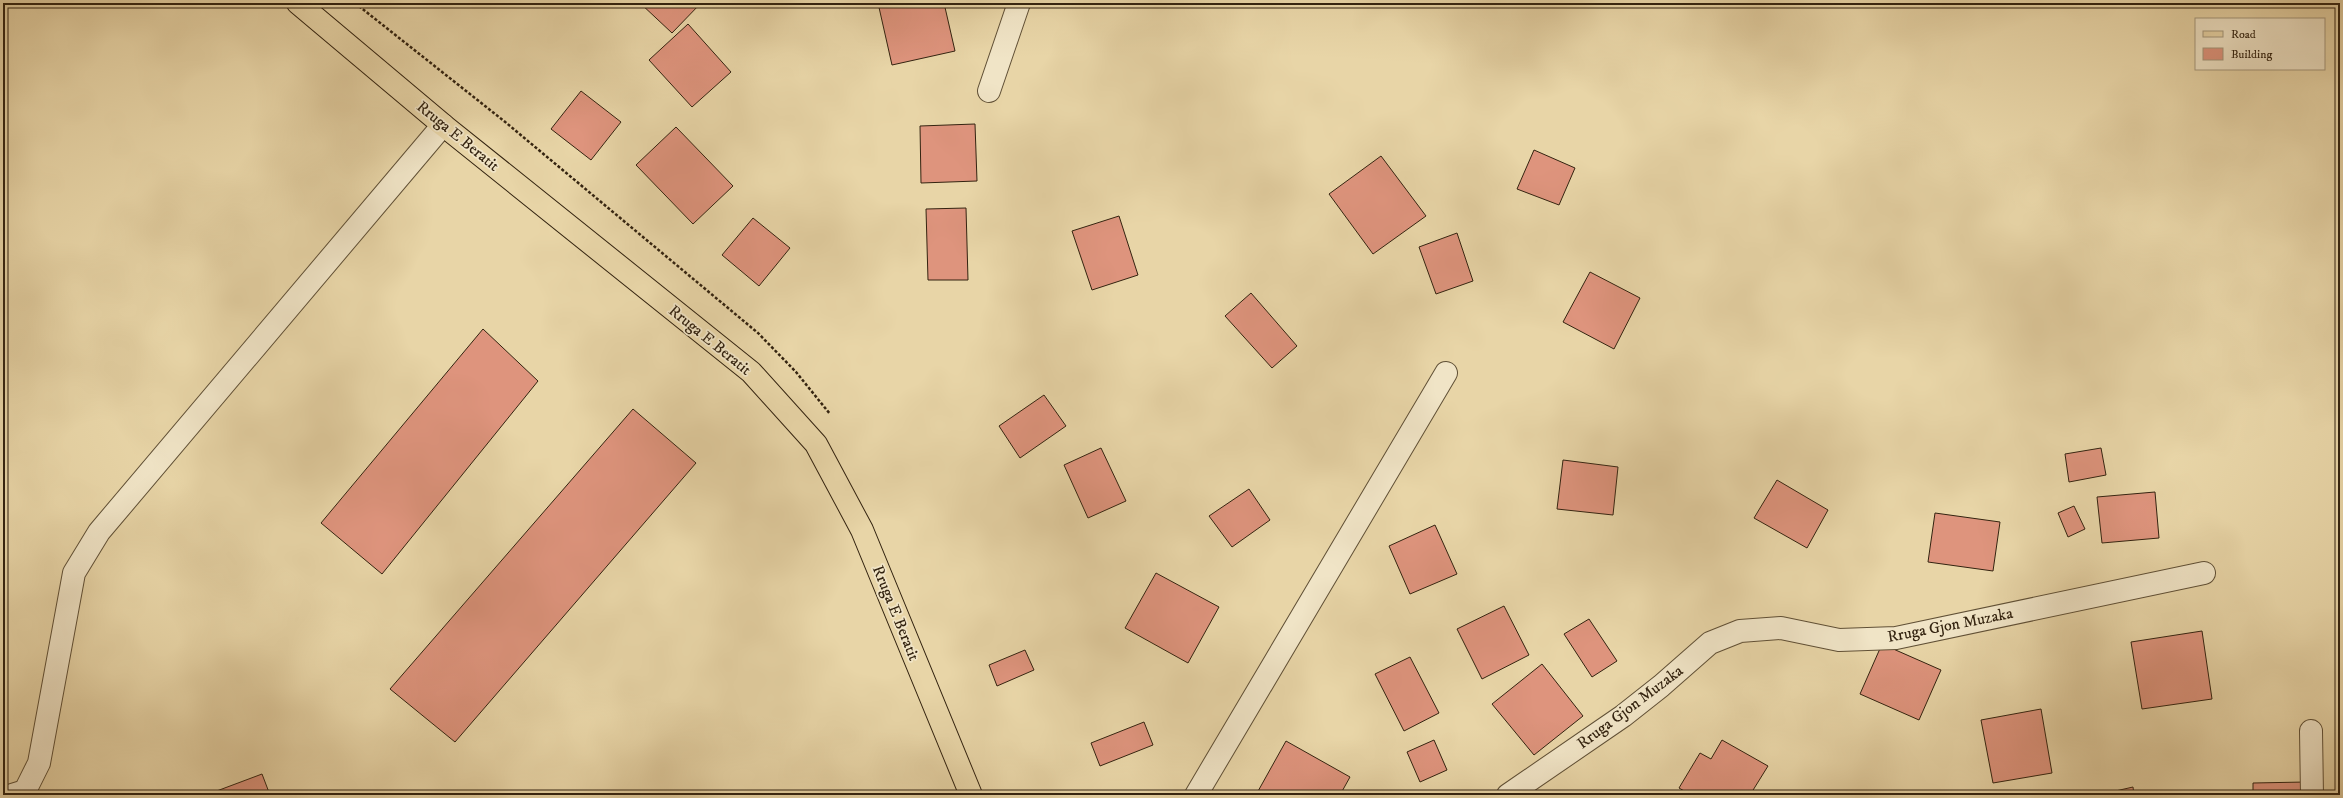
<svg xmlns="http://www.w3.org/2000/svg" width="2343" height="798" viewBox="0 0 2343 798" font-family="'IM FELL DW Pica',serif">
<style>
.building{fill:#de947d;stroke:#332310}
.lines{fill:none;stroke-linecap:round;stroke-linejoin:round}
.minor-casing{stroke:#605036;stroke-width:24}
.major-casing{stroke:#332310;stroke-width:24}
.path{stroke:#332310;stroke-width:2.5;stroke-dasharray:3 2;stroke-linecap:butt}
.minor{stroke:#f0e4c6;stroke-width:22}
.major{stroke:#e8d5a7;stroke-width:22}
.labels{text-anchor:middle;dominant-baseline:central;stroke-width:3.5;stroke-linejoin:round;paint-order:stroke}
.street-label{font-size:16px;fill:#332310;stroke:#f0e4c6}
</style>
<rect width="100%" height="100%" fill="#e8d5a7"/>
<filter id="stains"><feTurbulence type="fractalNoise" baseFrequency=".005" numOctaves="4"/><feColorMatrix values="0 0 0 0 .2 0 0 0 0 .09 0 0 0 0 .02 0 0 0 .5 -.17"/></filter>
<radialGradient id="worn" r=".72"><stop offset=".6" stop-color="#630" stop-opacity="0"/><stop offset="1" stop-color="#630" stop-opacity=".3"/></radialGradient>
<path class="building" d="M640 3H701L672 33Z
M878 3H944L955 51 892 65Z
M688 24 731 72 692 107 649 60Z
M581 91 621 122 591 160 551 129Z
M975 124 977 181 921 183 920 126Z
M676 127 733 186 693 224 636 165Z
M1534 150 1575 168 1559 205 1517 189Z
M1381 156 1426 216 1373 254 1329 194Z
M966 208 968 280H928L926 209Z
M1119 216 1138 275 1092 290 1072 231Z
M753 218 790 248 759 286 722 255Z
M1457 233 1473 281 1436 294 1419 247Z
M1590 272 1640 298 1614 349 1563 322Z
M1251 293 1297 346 1272 368 1225 316Z
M483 329 538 381 382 574 321 523Z
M1044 395 1066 426 1020 458 999 426Z
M633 409 696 463 455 742 390 689Z
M1101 448 1126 501 1088 518 1064 465Z
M2101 448 2106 475 2069 482 2065 454Z
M1563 460 1618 467 1613 515 1557 509Z
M1777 480 1828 510 1807 548 1754 518Z
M1249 489 1270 520 1232 547 1209 516Z
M2155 492 2159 538 2102 543 2097 497Z
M2074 506 2085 529 2068 537 2058 513Z
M1935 513 2000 522 1993 571 1928 562Z
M1435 525 1457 574 1410 594 1389 546Z
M1156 573 1219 607 1188 663 1125 628Z
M1504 606 1529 655 1482 679 1457 629Z
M1589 619 1617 661 1592 677 1564 634Z
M2202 631 2212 699 2142 709 2131 642Z
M1882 644 1941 670 1919 720 1860 694Z
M1025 650 1034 670 997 686 989 665Z
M1410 657 1439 713 1404 731 1375 674Z
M1542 664 1583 716 1534 755 1492 704Z
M2041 709 2052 773 1993 783 1981 720Z
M1144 722 1153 745 1100 766 1091 743Z
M1434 740 1447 770 1420 782 1407 752Z
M1722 740 1768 766 1750 795H1691L1679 788 1700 753 1711 759Z
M1286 741 1350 777 1340 795H1261L1257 793Z
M262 774 270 795H206Z
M2306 782 2307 795H2253V783Z
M2133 787 2134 795H2098Z"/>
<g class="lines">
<g class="minor-casing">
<path id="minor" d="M989 91 1019 3
M2311 731 2312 795
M12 795 25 791 39 763 74 573 99 532 443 125
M1196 795 1446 373
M1508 795 1623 716 1661 686 1710 643 1740 631 1781 628 1839 640 1896 638 2204 573"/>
</g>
<g class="major-casing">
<path id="major" d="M298 3 443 125 751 372 816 444 862 530 971 795"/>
</g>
<path class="path" d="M355 3 504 121 758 333 796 372 830 414"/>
<use href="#minor" class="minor"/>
<use href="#major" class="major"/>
</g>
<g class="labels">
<g class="street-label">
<text transform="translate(458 136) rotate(39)">Rruga E Beratit</text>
<text transform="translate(710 340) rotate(39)">Rruga E Beratit</text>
<text transform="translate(896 613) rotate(68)">Rruga E Beratit</text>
<text transform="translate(1950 625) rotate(-11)">Rruga Gjon Muzaka</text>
<text transform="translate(1630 707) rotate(-37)">Rruga Gjon Muzaka</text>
</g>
</g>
<rect width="2343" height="798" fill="none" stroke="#e8d5a7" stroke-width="16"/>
<rect x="4" y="4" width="2335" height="790" fill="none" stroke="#332310" stroke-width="2"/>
<rect x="8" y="8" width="2327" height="782" fill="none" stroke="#332310"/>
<rect x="2195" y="18" width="130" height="52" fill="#f0e4c6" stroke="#a4977d"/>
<rect x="2203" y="31" width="20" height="6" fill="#e8d5a7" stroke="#a4977d"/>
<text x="2231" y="38" font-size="12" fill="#332310">Road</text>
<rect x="2203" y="48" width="20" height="12" fill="#de947d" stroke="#a4977d"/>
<text x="2231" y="58" font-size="12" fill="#332310">Building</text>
<rect width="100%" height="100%" filter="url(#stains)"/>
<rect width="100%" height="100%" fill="url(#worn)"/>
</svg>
